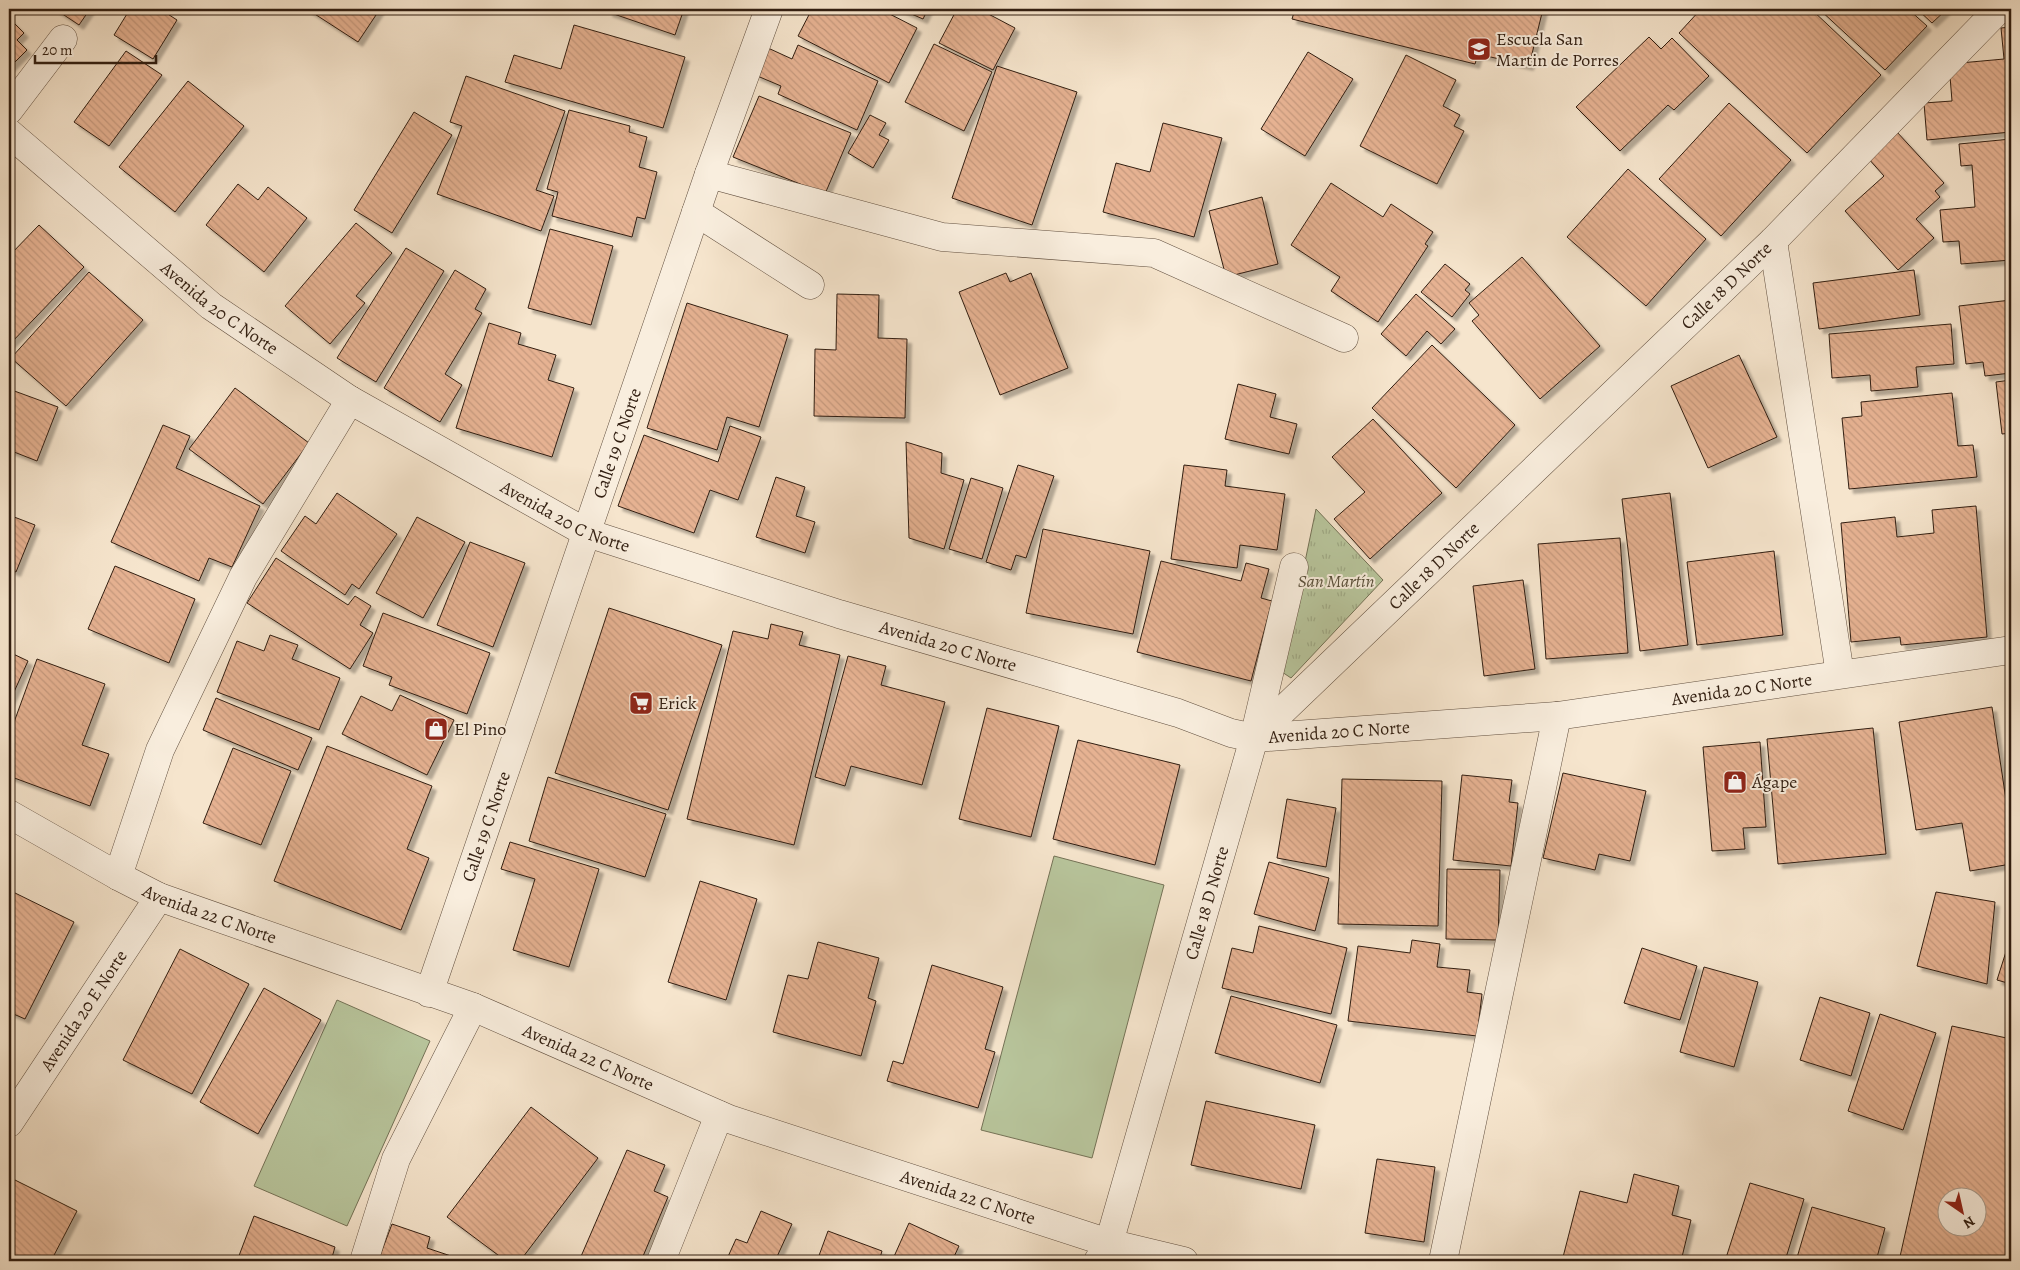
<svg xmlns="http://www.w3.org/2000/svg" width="2020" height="1270" viewBox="0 0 2020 1270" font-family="Alegreya,serif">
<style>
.grass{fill:#b8c59c;stroke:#747256}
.park{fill:url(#park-tufts);stroke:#747256}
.building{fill:url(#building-back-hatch);stroke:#311e11;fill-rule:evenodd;filter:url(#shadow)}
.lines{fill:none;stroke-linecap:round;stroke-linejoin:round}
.minor-casing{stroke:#625040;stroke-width:29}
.minor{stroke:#f9eede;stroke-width:28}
.labels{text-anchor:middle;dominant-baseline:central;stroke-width:4;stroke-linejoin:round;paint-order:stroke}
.poi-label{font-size:18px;fill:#311e11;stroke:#f9eede;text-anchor:start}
.street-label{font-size:18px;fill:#311e11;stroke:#f9eede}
.park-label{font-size:18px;font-style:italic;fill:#5a503b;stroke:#f9eede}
</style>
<defs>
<pattern id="park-tufts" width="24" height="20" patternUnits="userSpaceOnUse" patternTransform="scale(1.25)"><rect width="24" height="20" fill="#b8c59c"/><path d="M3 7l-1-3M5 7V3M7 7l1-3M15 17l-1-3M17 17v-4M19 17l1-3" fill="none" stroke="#9fa985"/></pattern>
<pattern id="building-back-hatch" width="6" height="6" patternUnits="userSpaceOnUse" patternTransform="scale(1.25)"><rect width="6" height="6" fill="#e6b292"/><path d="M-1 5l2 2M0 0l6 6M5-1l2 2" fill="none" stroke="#c6997d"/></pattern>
<filter id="shadow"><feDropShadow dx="4.5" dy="4.5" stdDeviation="1" flood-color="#0004"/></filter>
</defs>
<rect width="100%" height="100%" fill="#f6e5cd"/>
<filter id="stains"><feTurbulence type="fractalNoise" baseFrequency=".004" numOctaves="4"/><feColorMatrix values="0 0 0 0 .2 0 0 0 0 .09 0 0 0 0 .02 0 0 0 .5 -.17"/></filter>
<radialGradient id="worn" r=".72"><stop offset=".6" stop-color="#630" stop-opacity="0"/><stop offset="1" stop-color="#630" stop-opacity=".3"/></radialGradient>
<path class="grass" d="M1054 856 1164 885 1092 1158 981 1130Z
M337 1000 430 1041 347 1226 254 1186Z"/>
<path class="park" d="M1316 509 1383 580 1291 678 1282 672Z"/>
<path class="building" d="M55 9H90L79 25Z
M130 9H160L177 20 153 59 114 35Z
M307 9H380L358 42Z
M609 9H684L675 35 608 12Z
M812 9H880L917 28 889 83 798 36Z
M900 9H928L923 19Z
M957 9H979L1015 28 993 70 939 43Z
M1295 9H1543L1529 66 1478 54 1475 64 1292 19Z
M1701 9H1811L1881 75 1807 153 1679 33Z
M1819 9H1908L1927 26 1885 70Z
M1917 9H1947L1932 23Z
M9 18 24 33 17 40 27 50 9 68Z
M574 25 685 57 663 128 505 82 514 55 561 69Z
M2011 27V132L1927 140 1924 103 1952 101 1949 64 2004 59 2001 28Z
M1649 37 1661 49 1672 38 1709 76 1674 110 1668 105 1620 151 1576 107Z
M934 44 992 72 964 131 905 102Z
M798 45 878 81 857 130 778 94 781 86 755 75 768 48 792 59Z
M126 51 162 75 109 146 74 122Z
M1308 52 1353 79 1305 156 1261 129Z
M1406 55 1456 80 1443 106 1460 115 1454 126 1464 131 1437 184 1360 146Z
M997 66 1077 92 1032 225 952 198Z
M466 76 565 111 536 190 554 196 541 231 437 194 462 126 450 122Z
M188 81 244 126 175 212 119 167Z
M759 96 851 133 825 194 733 157Z
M1729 103 1791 160 1721 236 1659 179Z
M569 110 630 126 629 132 647 137 639 167 657 172 645 219 637 217 632 237 552 216 558 192 547 189Z
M414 112 452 135 392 233 354 210Z
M870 115 886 123 879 135 889 140 873 168 848 153Z
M1163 123 1222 138 1194 237 1103 212 1116 163 1150 172Z
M1896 131 1944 183 1935 191 1940 197 1916 219 1934 238 1898 270 1845 211 1884 176 1867 157Z
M2011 139V260L1961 264 1959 241 1943 242 1940 210 1975 207 1972 165 1961 166 1959 144Z
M1628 169 1706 239 1646 306 1567 237Z
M1331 183 1383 217 1391 204 1433 232 1425 244 1428 246 1378 322 1331 291 1340 277 1291 245Z
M238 184 258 200 268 187 307 218 264 272 206 225Z
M1262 197 1278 264 1226 277 1209 211Z
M356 223 392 253 356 296 365 303 330 344 285 306Z
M39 225 84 267 10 344 9 342V256Z
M550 229 613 246 591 325 528 308Z
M406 248 444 271 376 382 337 358Z
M1522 257 1600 346 1540 399 1472 321 1479 315 1469 303Z
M1445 264 1470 284 1465 290 1470 294 1452 317 1421 292Z
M455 270 486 289 475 309 482 313 445 374 462 385 440 422 384 388Z
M1914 270 1920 315 1819 329 1813 283Z
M89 272 143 320 66 406 11 358Z
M1006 273 1010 282 1031 273 1068 368 1000 395 959 292Z
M837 294 879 295 878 338 907 339 905 418 814 416 815 349 836 350Z
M1416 294 1455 329 1441 344 1427 331 1406 356 1381 334Z
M2011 300V373L1985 376 1983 362 1966 364 1959 306Z
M687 303 788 335 759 427 727 417 717 450 647 428Z
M489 323 521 333 518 344 556 355 548 380 574 388 552 457 456 428Z
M1951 324 1954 364 1916 367 1918 387 1871 391 1870 375 1832 378 1829 334Z
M1432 345 1515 425 1456 488 1372 408Z
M1739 355 1777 437 1708 468 1671 386Z
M2011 380V433L2002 434 1996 382Z
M1238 384 1276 394 1270 417 1297 424 1289 454 1225 439Z
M235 388 309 443 263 504 189 449Z
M9 389 58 407 37 461 9 450Z
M1952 393 1958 446 1973 445 1977 477 1849 489 1842 418 1862 416 1861 402Z
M1373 419 1442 493 1370 559 1334 519 1365 492 1332 457Z
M163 425 190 436 176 468 260 506 232 567 209 558 199 581 111 542Z
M730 426 761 437 738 500 710 490 694 533 618 506 644 435 718 462Z
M906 442 942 453 941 473 964 480 944 549 909 538Z
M1018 465 1054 476 1026 558 1016 555 1011 570 986 562Z
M1184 465 1227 470 1225 486 1285 494 1277 550 1240 545 1237 568 1171 559Z
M776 477 805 487 796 516 815 522 805 553 756 537Z
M971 478 1003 488 982 559 949 549Z
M337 493 397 534 359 589 352 584 345 595 281 551 305 516 316 524Z
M1670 493 1688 645 1640 651 1622 499Z
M1976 506 1987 637 1901 645 1900 637 1851 642 1841 523 1895 517 1897 537 1934 533 1932 510Z
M9 515 35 525 16 572 9 569Z
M417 517 465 542 423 618 376 593Z
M1043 529 1150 551 1133 634 1026 613Z
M1620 538 1628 653 1546 659 1538 544Z
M470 542 525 563 493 647 437 625Z
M1774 551 1783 635 1697 645 1687 562Z
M276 558 348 605 355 596 371 606 360 625 373 633 350 669 247 603Z
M1161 561 1241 581 1246 563 1269 569 1261 598 1272 601 1251 681 1137 652Z
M115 566 195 599 169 663 88 629Z
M1523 580 1535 669 1484 676 1473 586Z
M609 608 722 645 668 810 555 773Z
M383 613 490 653 467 714 389 685 392 677 363 666Z
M771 624 803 632 799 645 840 655 794 845 687 819 733 631 768 639Z
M270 635 298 645 292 659 340 678 319 730 217 692 237 641 264 651Z
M9 652 28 661 9 703Z
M848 656 886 666 881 685 945 702 922 785 851 766 845 786 815 777Z
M37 659 105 684 82 745 109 754 90 806 9 776V736Z
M400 695 454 720 427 775 342 734 361 696 392 711Z
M216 698 312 738 298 770 203 730Z
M1992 707 2011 833V864L1970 871 1962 823 1916 830 1899 722Z
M987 708 1059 726 1031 837 959 819Z
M1873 728 1886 854 1778 864 1767 739Z
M1078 740 1180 765 1155 865 1053 839Z
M1760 742 1766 827 1743 828 1745 849 1712 851 1703 747Z
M327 746 432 786 407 849 429 858 401 930 274 881Z
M233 748 291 771 261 845 203 823Z
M1563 773 1646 791 1630 861 1599 854 1595 870 1543 858Z
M1462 775 1512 780 1509 802 1518 803 1511 866 1453 860Z
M548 777 666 814 645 877 529 841Z
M1342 779 1442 781 1438 926 1338 924Z
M1287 799 1336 808 1326 867 1277 858Z
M510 842 599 869 569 967 513 950 535 879 501 869Z
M1269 862 1329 878 1315 931 1254 914Z
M1447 869 1500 870 1498 940 1446 939Z
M700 881 757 899 726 1000 668 982Z
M9 890 74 922 25 1019 9 1012Z
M1936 892 1995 902 1987 984 1917 966Z
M1259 926 1347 948 1331 1014 1222 988 1232 948 1253 953Z
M2011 936V984L1997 980Z
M1412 940 1440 944 1437 967 1470 970 1467 992 1482 994 1477 1036 1348 1021 1358 946 1410 953Z
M818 942 879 958 868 998 876 1001 861 1056 773 1032 788 975 808 979Z
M1642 948 1697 966 1680 1020 1624 1003Z
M180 949 249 984 192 1094 123 1060Z
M932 965 1003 987 985 1049 995 1052 978 1108 887 1081 893 1061 903 1064Z
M1704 967 1758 982 1734 1067 1680 1052Z
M264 988 321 1020 258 1134 200 1102Z
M1231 996 1337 1025 1320 1083 1215 1053Z
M1820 997 1870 1013 1851 1076 1800 1060Z
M1880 1014 1936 1033 1903 1130 1848 1111Z
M1952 1026 2011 1039V1261H1899ZM1948 1198H1978V1228H1948Z
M1206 1101 1315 1125 1301 1189 1191 1165Z
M531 1107 598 1158 520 1261H506L447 1217Z
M627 1150 665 1165 654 1191 668 1197 641 1261H579Z
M1377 1159 1435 1167 1424 1242 1365 1233Z
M1634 1174 1679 1186 1672 1215 1691 1220 1681 1261H1562L1580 1191 1627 1203Z
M9 1177 77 1211 51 1261H9Z
M1750 1183 1804 1199 1785 1261H1725Z
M1812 1207 1885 1228 1876 1261H1796Z
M761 1211 792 1224 775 1261H726L736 1239 747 1243Z
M254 1216 335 1247 331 1261H237Z
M909 1223 959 1246 952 1261H892Z
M392 1224 430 1237 427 1248 466 1261H378Z
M828 1231 882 1251 879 1261H817Z"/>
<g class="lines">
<g class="minor-casing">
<g id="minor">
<path d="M9 110 63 39"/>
<path id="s1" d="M9 133 211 306 350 400 587 533 839 614 1178 713 1231 733 1254 738 1557 716 2011 650"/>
<path d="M709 174 942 237 1154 253 1344 338"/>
<path d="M696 212 810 285"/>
<path d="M1773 241 1840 674"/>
<path id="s2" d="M1254 738 1773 241 1999 9"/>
<path id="s3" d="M9 814 118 876 159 897 473 1007 729 1119 1109 1243 1184 1261"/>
<path d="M118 876 160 750 243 577 350 400"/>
<path id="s4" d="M429 993 709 174 769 9"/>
<path id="s5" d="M9 1123 159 897"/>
<path d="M364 1261 396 1159 473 1007"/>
<path d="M661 1261 719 1115"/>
<path id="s6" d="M1098 1261 1109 1243 1254 738 1294 567"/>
<path d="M1443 1261 1557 716"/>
</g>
</g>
<use href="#minor" class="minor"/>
</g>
<defs>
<g id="school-square" transform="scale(1.25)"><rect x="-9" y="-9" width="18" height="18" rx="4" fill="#8f2418" stroke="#f9eede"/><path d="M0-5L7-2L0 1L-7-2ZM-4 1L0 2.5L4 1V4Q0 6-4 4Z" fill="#fff"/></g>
<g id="supermarket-square" transform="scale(1.25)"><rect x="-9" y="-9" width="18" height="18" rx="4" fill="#8f2418" stroke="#f9eede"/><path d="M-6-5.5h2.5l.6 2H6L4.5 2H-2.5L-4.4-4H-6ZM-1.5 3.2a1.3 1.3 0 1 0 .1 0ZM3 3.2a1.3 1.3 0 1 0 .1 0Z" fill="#fff"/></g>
<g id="shop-square" transform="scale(1.25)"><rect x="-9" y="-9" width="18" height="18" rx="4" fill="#8f2418" stroke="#f9eede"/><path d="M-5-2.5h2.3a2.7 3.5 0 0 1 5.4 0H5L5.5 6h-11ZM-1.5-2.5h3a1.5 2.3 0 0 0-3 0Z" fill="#fff"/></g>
</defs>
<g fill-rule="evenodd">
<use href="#school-square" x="1479" y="49"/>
<use href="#supermarket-square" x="641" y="703"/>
<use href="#shop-square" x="436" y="729"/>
<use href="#shop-square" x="1735" y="782"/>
</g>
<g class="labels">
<g class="poi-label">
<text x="1496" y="39">Escuela San<tspan x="1496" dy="21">Martin de Porres</tspan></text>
<text x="658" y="703">Erick</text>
<text x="454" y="729">El Pino</text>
<text x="1752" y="782">Ágape</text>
</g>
<g class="street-label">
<text stroke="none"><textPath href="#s2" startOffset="654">Calle 18 D Norte</textPath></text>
<text stroke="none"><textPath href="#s1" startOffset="274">Avenida 20 C Norte</textPath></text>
<text stroke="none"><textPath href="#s4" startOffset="581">Calle 19 C Norte</textPath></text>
<text stroke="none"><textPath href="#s1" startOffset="679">Avenida 20 C Norte</textPath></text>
<text stroke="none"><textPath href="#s2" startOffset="249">Calle 18 D Norte</textPath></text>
<text stroke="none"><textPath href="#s1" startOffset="1084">Avenida 20 C Norte</textPath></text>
<text stroke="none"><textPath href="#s1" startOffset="1894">Avenida 20 C Norte</textPath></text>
<text stroke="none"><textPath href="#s1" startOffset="1489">Avenida 20 C Norte</textPath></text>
<text stroke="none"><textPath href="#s4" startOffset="176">Calle 19 C Norte</textPath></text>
<text stroke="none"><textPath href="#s6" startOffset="375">Calle 18 D Norte</textPath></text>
<text stroke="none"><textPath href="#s3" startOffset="225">Avenida 22 C Norte</textPath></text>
<text stroke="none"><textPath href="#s5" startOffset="135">Avenida 20 E Norte</textPath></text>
<text stroke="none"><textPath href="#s3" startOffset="630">Avenida 22 C Norte</textPath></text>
<text stroke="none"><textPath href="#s3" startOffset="1035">Avenida 22 C Norte</textPath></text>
</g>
<g class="park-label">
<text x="1336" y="581">San Martín</text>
</g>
</g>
<rect width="2020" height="1270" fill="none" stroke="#f6e5cd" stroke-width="30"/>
<rect x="10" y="10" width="2000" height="1250" fill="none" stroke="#311e11" stroke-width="2.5"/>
<rect x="15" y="15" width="1990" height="1240" fill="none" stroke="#311e11"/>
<g transform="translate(1962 1212) rotate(146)"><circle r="24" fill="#f9eede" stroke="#a99b8c"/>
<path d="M0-4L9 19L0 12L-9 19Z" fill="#8f2418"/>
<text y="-8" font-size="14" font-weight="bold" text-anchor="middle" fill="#311e11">N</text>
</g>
<path d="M35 55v8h121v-8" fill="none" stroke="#311e11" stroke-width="2.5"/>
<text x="42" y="55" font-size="15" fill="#311e11" stroke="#f9eede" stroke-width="4" paint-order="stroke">20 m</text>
<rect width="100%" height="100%" filter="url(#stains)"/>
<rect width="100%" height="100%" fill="url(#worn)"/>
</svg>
